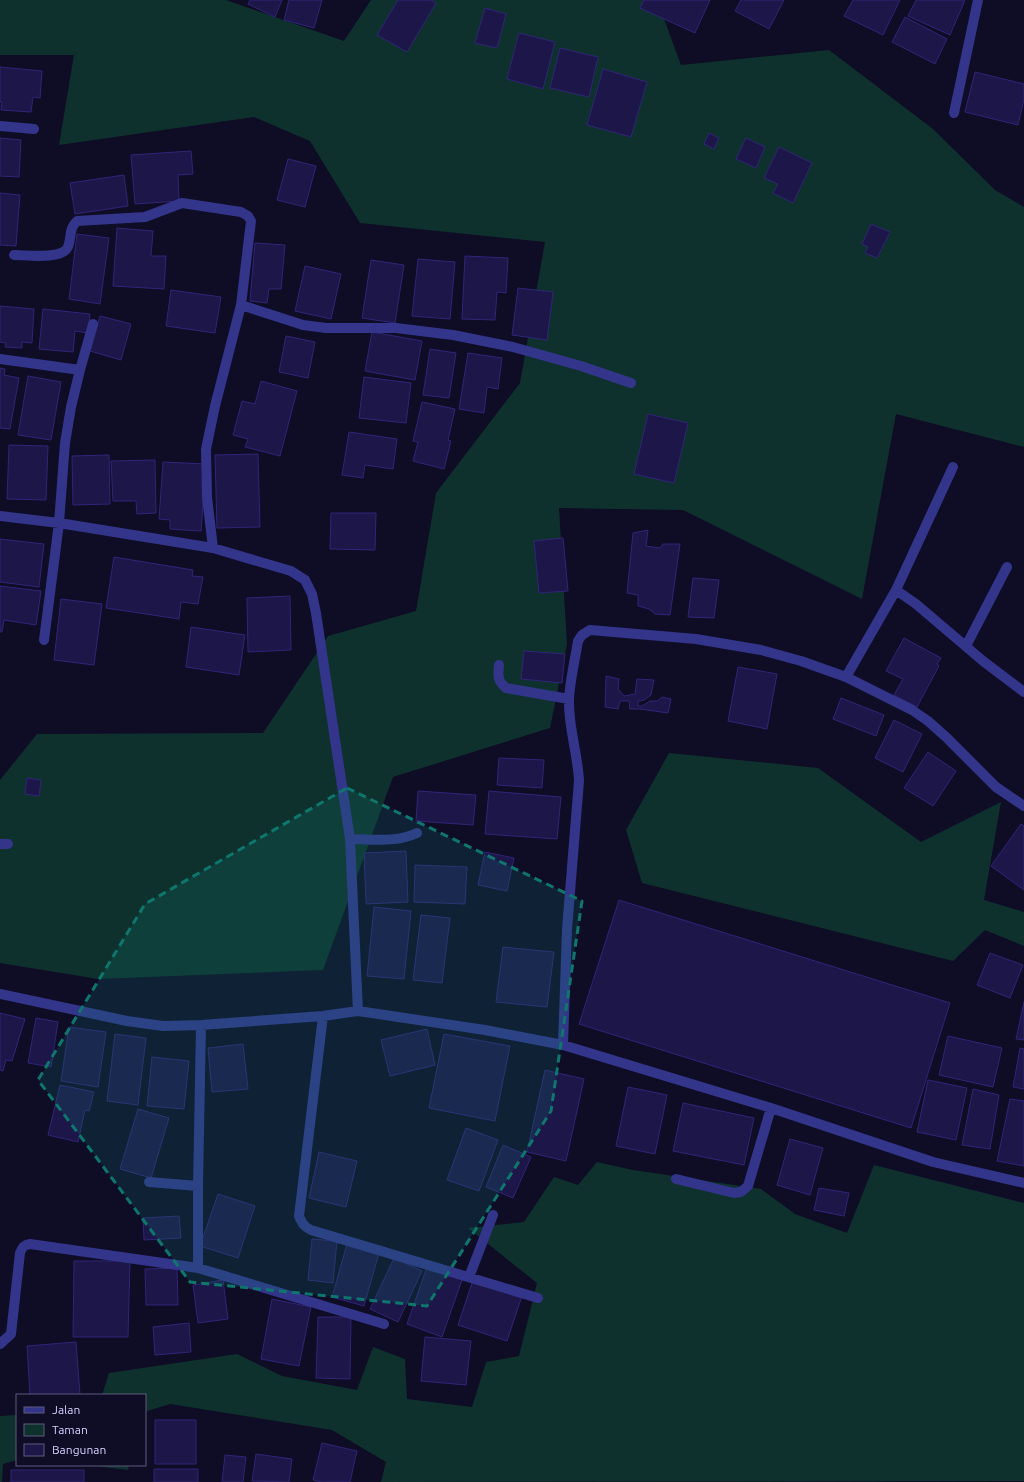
<svg xmlns="http://www.w3.org/2000/svg" width="1024" height="1482" viewBox="0 0 1024 1482" font-family="Ubuntu,sans-serif">
<style>
.green{fill:#0e312d}
.building{fill:#1d1649;stroke:#302578}
.lines{fill:none;stroke-linecap:round;stroke-linejoin:round}
.minor{stroke:#32358a;stroke-width:10}
.marked{fill:#0f766e;fill-opacity:0.2;stroke:#0f766e;stroke-width:3;stroke-dasharray:8 5;stroke-linejoin:round}
</style>
<rect width="100%" height="100%" fill="#0f0c26"/>
<path class="green" d="M0 0H226L344 41 371 0H657L681 65 829 50 933 129 995 190 1024 207V447L896 414 862 599 683 510 559 508 567 644 550 728 393 777 323 970 98 979 0 963V780L37 734 263 733 328 636 416 611 436 493 520 383 545 242 360 223 310 141 254 117 59 145 74 55H0Z
M669 753 818 768 921 842 1001 802 984 900 1024 912V946L985 930 953 961 642 883 626 830Z
M597 1162 633 1170 761 1189 795 1214 847 1233 874 1165 1024 1203V1481L381 1482 386 1462 332 1430 170 1404 147 1411 145 1417V1395H102L109 1373 237 1354 282 1376 357 1390 373 1347 405 1359 407 1399 472 1407 486 1362 519 1356 537 1283 468 1228 524 1222 554 1177 578 1185Z
M17 1415V1460L3 1464 2 1482H0V1416Z
M88 1465H129L128 1470Z"/>
<path class="building" d="M250 0H282L275 17 248 4Z
M289 0H322L314 28 284 20Z
M398 0H431L436 3 407 52 377 35Z
M644 0H710L695 33 640 8Z
M741 0H784L769 29 735 11Z
M853 0H900L883 35 844 16Z
M916 0H965L950 35 908 16Z
M485 8 506 14 497 48 475 43Z
M905 17 947 39 935 64 892 42Z
M519 33 555 42 543 89 507 79Z
M560 48 598 57 589 97 550 88Z
M0 67 42 71 40 98 33 97 31 112 1 110 2 102H0Z
M603 69 647 82 631 137 587 125Z
M975 72 1024 84V99L1018 125 965 112Z
M709 133 719 138 714 149 704 144Z
M0 138 21 140 19 177 0 176Z
M746 138 765 147 756 168 736 159Z
M779 147 812 163 793 203 773 193 778 184 764 178Z
M191 151 193 174 178 175 179 201 135 204 131 155Z
M288 159 316 166 305 207 277 200Z
M124 175 128 206 75 214 70 183Z
M0 193 20 195 16 246 0 245Z
M871 224 890 232 877 258 865 253 868 247 862 244Z
M117 228 153 231 151 256H166L164 289 113 286Z
M77 234 109 238 100 304 69 299Z
M255 243 285 245 281 289H269L267 303 250 301Z
M465 256 508 258 506 293 497 292 495 320 462 319Z
M418 259 455 262 450 319 412 316Z
M371 260 404 265 395 323 362 318Z
M305 266 341 274 331 319 295 311Z
M518 288 553 292 547 340 512 335Z
M171 290 221 297 215 333 166 326Z
M0 306 34 309 32 343 22 342V348L5 347 6 343 0 342Z
M43 309 90 314 88 333 75 331 73 352 39 349Z
M100 316 131 324 121 360 90 351Z
M372 332 422 341 415 380 365 371Z
M286 336 315 342 308 378 279 372Z
M430 349 456 353 449 398 423 395Z
M468 353 502 358 498 389 487 387 484 413 459 409Z
M0 368 5 369 4 375 19 378 10 429 0 428Z
M28 376 61 382 51 440 18 435Z
M364 377 411 383 406 423 359 418Z
M261 381 297 391 280 456 245 447 248 439 233 435 242 401 255 404Z
M422 402 455 409 448 440 451 441 444 469 413 461 418 442 413 441Z
M648 414 688 423 674 483 634 474Z
M349 432 397 439 393 469 365 465 363 478 342 475Z
M9 445 48 446 46 500 7 499Z
M258 454 260 527 217 528 215 455Z
M109 455 110 504 73 505 72 456Z
M155 460 156 513 137 514 136 501H113L111 461Z
M163 462 206 464 201 531 170 529V520L159 519Z
M331 513H376L375 550 330 549Z
M648 530 646 546 660 548 663 544H680L670 615 655 614 649 609 638 606V595L627 593 633 533Z
M563 538 568 591 539 593 534 541Z
M0 539 44 544 39 587 0 582Z
M114 557 193 570 192 576 203 577 198 604 181 602 179 619 106 608Z
M693 578 719 580 714 618 688 617Z
M0 586 41 591 36 625 4 620 2 632H0Z
M290 596 291 650 248 652 247 598Z
M61 599 102 604 94 665 54 660Z
M191 627 245 635 239 675 186 667Z
M904 638 941 658 937 664 939 666 917 707 894 695 903 679 886 671Z
M524 651 565 654 562 683 521 679Z
M738 667 777 674 767 729 728 721Z
M606 676 619 679 618 689 624 696 635 694 637 679 654 680 651 695 644 700 638 701V706H642L650 701H657L662 697 671 699 668 713 640 709H630L629 701H620L618 709 605 707Z
M841 698 884 715 876 736 833 719Z
M894 720 922 734 903 772 875 758Z
M928 752 956 771 933 806 904 788Z
M499 758 544 760 542 788 497 785Z
M27 778 41 780 39 796 25 794Z
M418 791 476 795 473 825 416 821Z
M489 791 561 797 557 839 485 834Z
M1021 824 1024 826V890L991 866Z
M406 851 408 902 366 904 364 853Z
M485 852 514 858 507 891 478 885Z
M415 865 467 867 465 904 414 902Z
M619 900 950 1003 911 1128 579 1024Z
M374 907 411 911 404 979 367 976Z
M421 915 450 918 442 983 413 980Z
M503 947 554 952 547 1007 496 1002Z
M990 953 1023 965 1010 998 977 985Z
M1024 1002V1040L1016 1039Z
M0 1013 25 1019 12 1061 6 1060 3 1071 0 1070Z
M36 1018 58 1022 51 1067 28 1063Z
M69 1027 106 1032 98 1087 61 1081Z
M427 1029 435 1065 390 1076 381 1040Z
M115 1034 146 1038 138 1105 107 1101Z
M444 1034 510 1046 495 1121 429 1108Z
M948 1036 1002 1048 993 1087 939 1075Z
M243 1044 248 1089 212 1092 208 1048Z
M1020 1048 1024 1049V1089L1013 1087Z
M152 1057 189 1061 184 1109 147 1106Z
M545 1070 584 1079 566 1161 527 1152Z
M928 1080 967 1088 956 1140 917 1132Z
M60 1085 94 1092 89 1111 85 1110 78 1142 48 1135Z
M628 1087 667 1095 655 1154 616 1146Z
M973 1089 999 1095 990 1149 962 1145Z
M1010 1099 1024 1101V1166L997 1161Z
M683 1103 754 1118 744 1165 673 1151Z
M138 1109 169 1118 151 1178 120 1169Z
M466 1128 498 1140 479 1191 447 1180Z
M790 1139 823 1148 810 1195 777 1185Z
M503 1145 531 1157 513 1198 486 1187Z
M319 1152 357 1161 346 1207 309 1198Z
M819 1188 849 1193 844 1216 814 1210Z
M218 1194 255 1206 238 1258 200 1246Z
M179 1216 181 1238 144 1240 143 1218Z
M312 1239 337 1241 333 1283 308 1280Z
M347 1244 379 1253 364 1306 332 1297Z
M394 1258 422 1271 398 1322 370 1309Z
M74 1261H130L128 1337H73Z
M427 1267 462 1280 442 1337 407 1324Z
M177 1268 178 1305H146L145 1269Z
M223 1280 228 1319 198 1323 193 1285Z
M473 1280 522 1296 507 1341 458 1325Z
M272 1299 311 1307 299 1366 261 1359Z
M318 1317H351L350 1379 316 1378Z
M189 1323 191 1352 155 1355 153 1327Z
M425 1337 471 1341 466 1385 421 1381Z
M76 1342 80 1395H30L27 1346Z
M155 1420H196V1464H155Z
M322 1443 357 1451 350 1482H321L313 1480Z
M256 1454 292 1459 289 1482 252 1481Z
M225 1455 246 1457 243 1482H222Z
M154 1469H198V1482H154Z
M11 1470H84V1482H11Z"/>
<g class="lines">
<path class="minor" d="M954 113 978 0
M0 126 34 129
M14 255C27 255 62 260 68 247 72 237 68 230 77 221L145 217 182 203 241 212 248 216 251 221 241 305
M0 359 80 370
M0 516 59 523 213 548 291 571 305 580 312 594 316 613 350 839 358 1011
M213 548 207 497 206 449 215 406 241 305 303 325 326 328H396L453 335 513 347 581 366 631 383
M896 590 953 467
M44 640 59 523 65 443 71 407 80 370 93 324
M966 646 1007 567
M499 665C498 676 497 680 506 688L569 699
M846 677 912 710 928 721 946 737 996 787 1024 806
M350 839C373 839 395 843 417 833
M0 844H8
M0 994 127 1021 163 1026 201 1025 323 1016 358 1011 485 1030 563 1045 771 1108 933 1162 1024 1183
M323 1016 299 1216C302 1223 304 1227 311 1230L538 1298
M201 1025 198 1186V1268L384 1324
M563 1045 567 929 579 781C578 754 568 727 569 699 570 680 575 660 578 641L582 635 590 630 696 639 761 650 801 661 846 677 896 590 916 604 983 661 1024 692
M676 1179 734 1193 741 1192 748 1186 771 1108
M149 1182 198 1186
M469 1277 493 1215
M0 1344 11 1334 20 1253C22 1247 24 1245 30 1244L198 1268"/>
</g>
<path class="marked" d="M347 788 582 901 551 1111 427 1306 190 1282 38 1080 145 904Z"/>
<rect x="16" y="1394" width="130" height="72" fill="#0f0c26" stroke="#5d5b7d"/>
<rect x="24" y="1407" width="20" height="6" fill="#32358a" stroke="#5d5b7d"/>
<text x="52" y="1414" font-size="12" fill="#d3d1ff">Jalan</text>
<rect x="24" y="1424" width="20" height="12" fill="#0e312d" stroke="#5d5b7d"/>
<text x="52" y="1434" font-size="12" fill="#d3d1ff">Taman</text>
<rect x="24" y="1444" width="20" height="12" fill="#1d1649" stroke="#5d5b7d"/>
<text x="52" y="1454" font-size="12" fill="#d3d1ff">Bangunan</text>
</svg>
